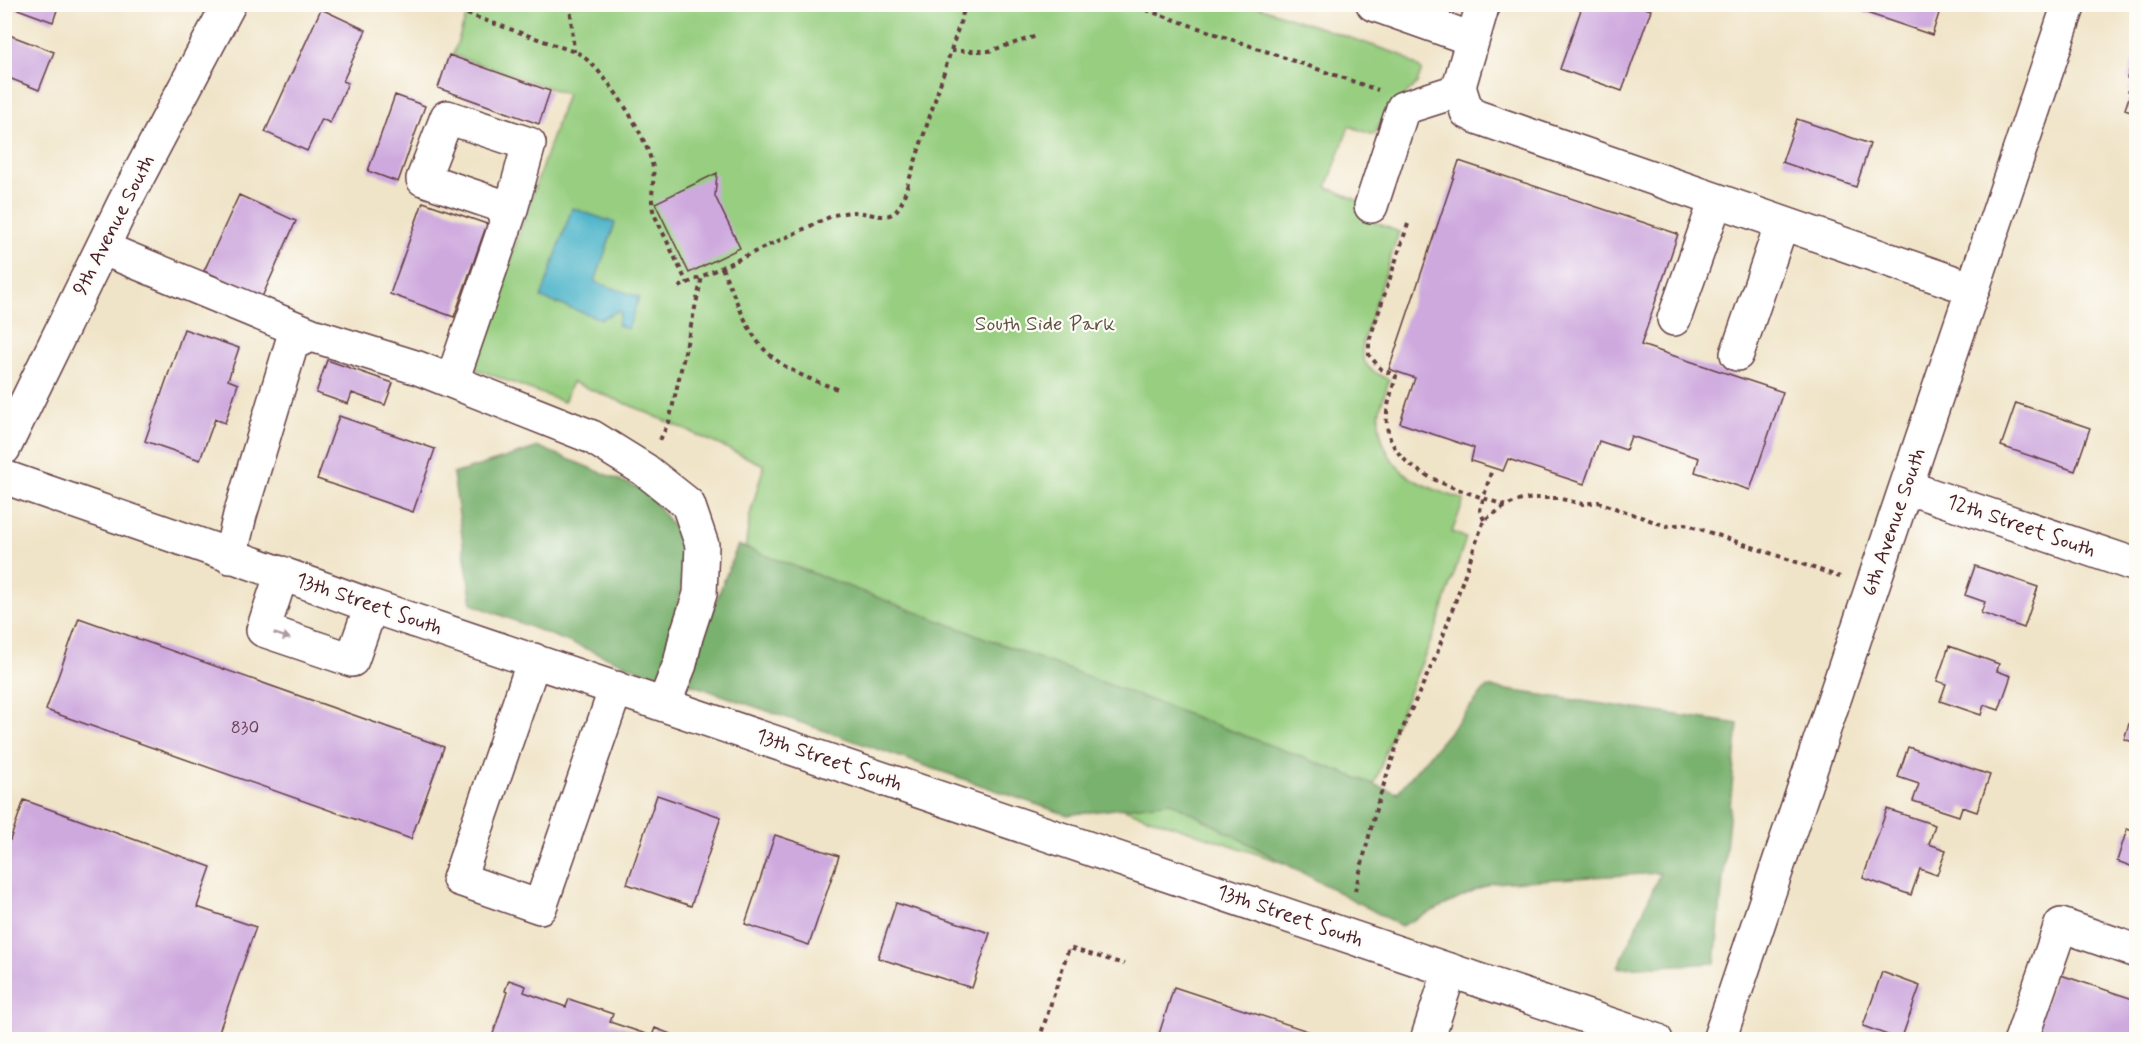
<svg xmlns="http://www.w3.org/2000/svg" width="2141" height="1044" viewBox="0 0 2141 1044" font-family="Mynerve,sans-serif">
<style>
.green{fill:#97ce80;stroke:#707656;stroke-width:1.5}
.forest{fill:#79b16e;stroke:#62684c;stroke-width:1.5}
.water{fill:#4bb4c9;stroke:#4a6a7a;stroke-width:1.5}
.building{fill:#cea9de}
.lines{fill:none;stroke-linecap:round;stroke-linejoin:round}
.minor-casing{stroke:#633d43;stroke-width:36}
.path{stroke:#633d43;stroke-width:4;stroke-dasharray:4.5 4.5;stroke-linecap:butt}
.minor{stroke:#fff;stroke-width:33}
.oneway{fill:#ae9aa0}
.labels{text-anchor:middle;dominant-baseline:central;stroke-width:4.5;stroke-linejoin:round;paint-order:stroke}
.number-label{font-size:18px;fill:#6b4258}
.street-label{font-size:21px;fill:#4a1f2b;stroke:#fdfcf7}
.park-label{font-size:21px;fill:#615444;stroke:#fdfcf7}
</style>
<rect width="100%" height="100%" fill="#fdfcf7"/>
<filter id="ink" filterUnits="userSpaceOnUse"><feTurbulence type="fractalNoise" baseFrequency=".0167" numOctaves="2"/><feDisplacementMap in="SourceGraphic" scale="12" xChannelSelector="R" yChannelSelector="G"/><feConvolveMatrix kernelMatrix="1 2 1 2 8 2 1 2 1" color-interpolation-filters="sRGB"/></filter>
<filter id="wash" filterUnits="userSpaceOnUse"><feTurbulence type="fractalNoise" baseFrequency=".008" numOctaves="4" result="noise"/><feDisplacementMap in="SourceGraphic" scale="24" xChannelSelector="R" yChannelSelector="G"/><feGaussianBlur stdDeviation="1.35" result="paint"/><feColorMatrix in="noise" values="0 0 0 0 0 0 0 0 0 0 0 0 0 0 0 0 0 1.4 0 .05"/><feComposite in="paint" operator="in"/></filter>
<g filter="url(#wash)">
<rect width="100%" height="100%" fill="#f0e4c8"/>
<path class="green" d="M1250 4 1401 55 1422 70 1417 83 1385 116 1374 135 1349 126 1327 187 1366 204 1367 219 1399 232 1363 342C1359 365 1371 371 1389 380 1386 392 1380 404 1379 416 1378 424 1380 431 1382 439 1395 480 1428 487 1464 500L1452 532 1466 538 1436 629 1394 728 1373 788 1349 885 693 664 745 551 750 515 764 465 639 409 572 382 564 402 473 368 567 94 453 55 467 14 473 5Z"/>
<path class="forest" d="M539 447 646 491 691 550 660 678 472 604 453 474Z
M738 545 1397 793 1487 687 1738 724 1715 963 1618 968 1660 873 1492 883 1401 926 1171 802 1067 815 684 682Z"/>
<path class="water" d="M572 208 615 223 595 282 639 297 628 329 617 325 621 312 618 311 601 319 541 298Z"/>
<g id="blocks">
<path class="building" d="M4 4H59L53 22Z
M1583 4H1634L1651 10 1622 91 1560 69Z
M1840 4H1942L1932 35Z
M321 9 366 30 343 81 348 83 330 123 322 119 307 151 265 132Z
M4 33 54 52 39 90 4 76Z
M2136 52V113L2125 109 2131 92 2128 91 2132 79 2127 78Z
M449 55 550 91 539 124 438 88Z
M395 95 425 106 398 182 368 171Z
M1797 119 1870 144 1856 187 1782 162Z
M1459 161 1678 234 1641 345 1783 392 1750 490 1695 472 1699 458 1631 436 1626 450 1599 441 1584 484 1508 459 1503 471 1471 461 1474 448 1400 423 1415 378 1389 369Z
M717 173 715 196 740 248 689 273 655 203Z
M239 195 296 221 262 297 204 271Z
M423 202 487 224 454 317 390 294Z
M184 329 239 348 228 380 238 384 225 423 215 419 200 460 145 441Z
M327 360 393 383 385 405 352 393 348 404 316 393Z
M2016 403 2090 428 2075 471 2001 446Z
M339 416 435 449 413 512 317 479Z
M1975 566 2038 587 2024 628 1981 613 1985 602 1965 595Z
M79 618 444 747 411 839 46 710Z
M1949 646 1999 664 1997 671 2011 676 1999 710 1984 705 1981 715 1940 701 1946 684 1937 681Z
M2136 703V743L2124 739Z
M1908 747 1990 775 1977 812 1962 807 1959 816 1913 801 1919 784 1898 777Z
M657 795 721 817 691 906 627 884Z
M24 800 211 867 197 907 256 927 216 1040H12L4 1037V838L10 840Z
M1887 809 1935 825 1929 844 1946 850 1937 875 1920 869 1911 895 1863 878Z
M2127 829 2136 832V868L2117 861Z
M775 835 839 856 809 945 745 924Z
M896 903 990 933 972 988 878 958Z
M1882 972 1920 986 1901 1040 1863 1026Z
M2055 973 2136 1000V1040H2033Z
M509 980 526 986 524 992 566 1007 569 999 613 1014 610 1022 652 1036 655 1028 686 1040H491L507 992 505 991Z
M1174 987 1332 1039V1040H1175L1159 1034Z"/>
</g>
</g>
<g filter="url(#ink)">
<use href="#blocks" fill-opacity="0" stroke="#633d43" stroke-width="1.5"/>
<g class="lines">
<g class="minor-casing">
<path id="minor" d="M1373 4 1472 39
M1483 4 1460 83V90L1467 112 1477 117 1973 289
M1371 206 1403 108 1460 90
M102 248 312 335
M1674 319 1716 200
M1737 354 1782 223
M452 381 511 209 529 144 447 117 423 179 511 209
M4 448 124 203 229 4
M4 477C127 520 250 561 371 606L1656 1040
M1906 487 2136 565
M230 557 240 515 292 343 312 335 418 368 592 437 645 470 688 504 702 545 700 594 686 637 680 664 664 704
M282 573 263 630 352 660 371 606
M534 660 459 879 540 907 616 688
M1427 1040 1450 970
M1719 1040 2069 4
M2021 1040 2061 925 2136 951"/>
</g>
<path class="path" d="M570 4 574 52
M1129 4 1378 90
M467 14 578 53C605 69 648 137 653 168 655 184 649 198 654 214L687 283
M951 51H989L1037 36
M1408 224 1369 341V355L1381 369 1396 376C1393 388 1388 401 1387 413 1381 474 1462 489 1506 506
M722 268C732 290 741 315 754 336 772 366 808 379 840 390
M679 287 834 215C840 214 847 212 853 212 877 213 894 227 904 196L966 4
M660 440 669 422 702 277
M1484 520 1480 510 1491 472
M1355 891 1377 805 1402 730 1436 656 1484 520 1506 506 1517 501 1533 498H1557L1583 504 1598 502 1666 526 1685 524 1840 577
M1039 1040 1069 948 1124 964"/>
<use href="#minor" class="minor"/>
</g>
<defs><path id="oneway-solid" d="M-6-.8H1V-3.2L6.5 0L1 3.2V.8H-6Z" transform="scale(1.5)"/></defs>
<use class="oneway" href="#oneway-solid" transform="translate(282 636) rotate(18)"/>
</g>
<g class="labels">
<g class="number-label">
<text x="245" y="728">830</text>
</g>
<g class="street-label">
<text transform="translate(114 225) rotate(-63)">9th Avenue South</text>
<text transform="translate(1894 522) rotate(-71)">6th Avenue South</text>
<text transform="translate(2021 526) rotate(19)">12th Street South</text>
<text transform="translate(369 604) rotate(19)">13th Street South</text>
<text transform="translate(829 760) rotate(19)">13th Street South</text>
<text transform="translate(1290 916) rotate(19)">13th Street South</text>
</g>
<g class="park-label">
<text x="1045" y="324">South Side Park</text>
</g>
</g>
<rect width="2141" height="1044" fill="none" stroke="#fdfcf7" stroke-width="24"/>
</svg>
